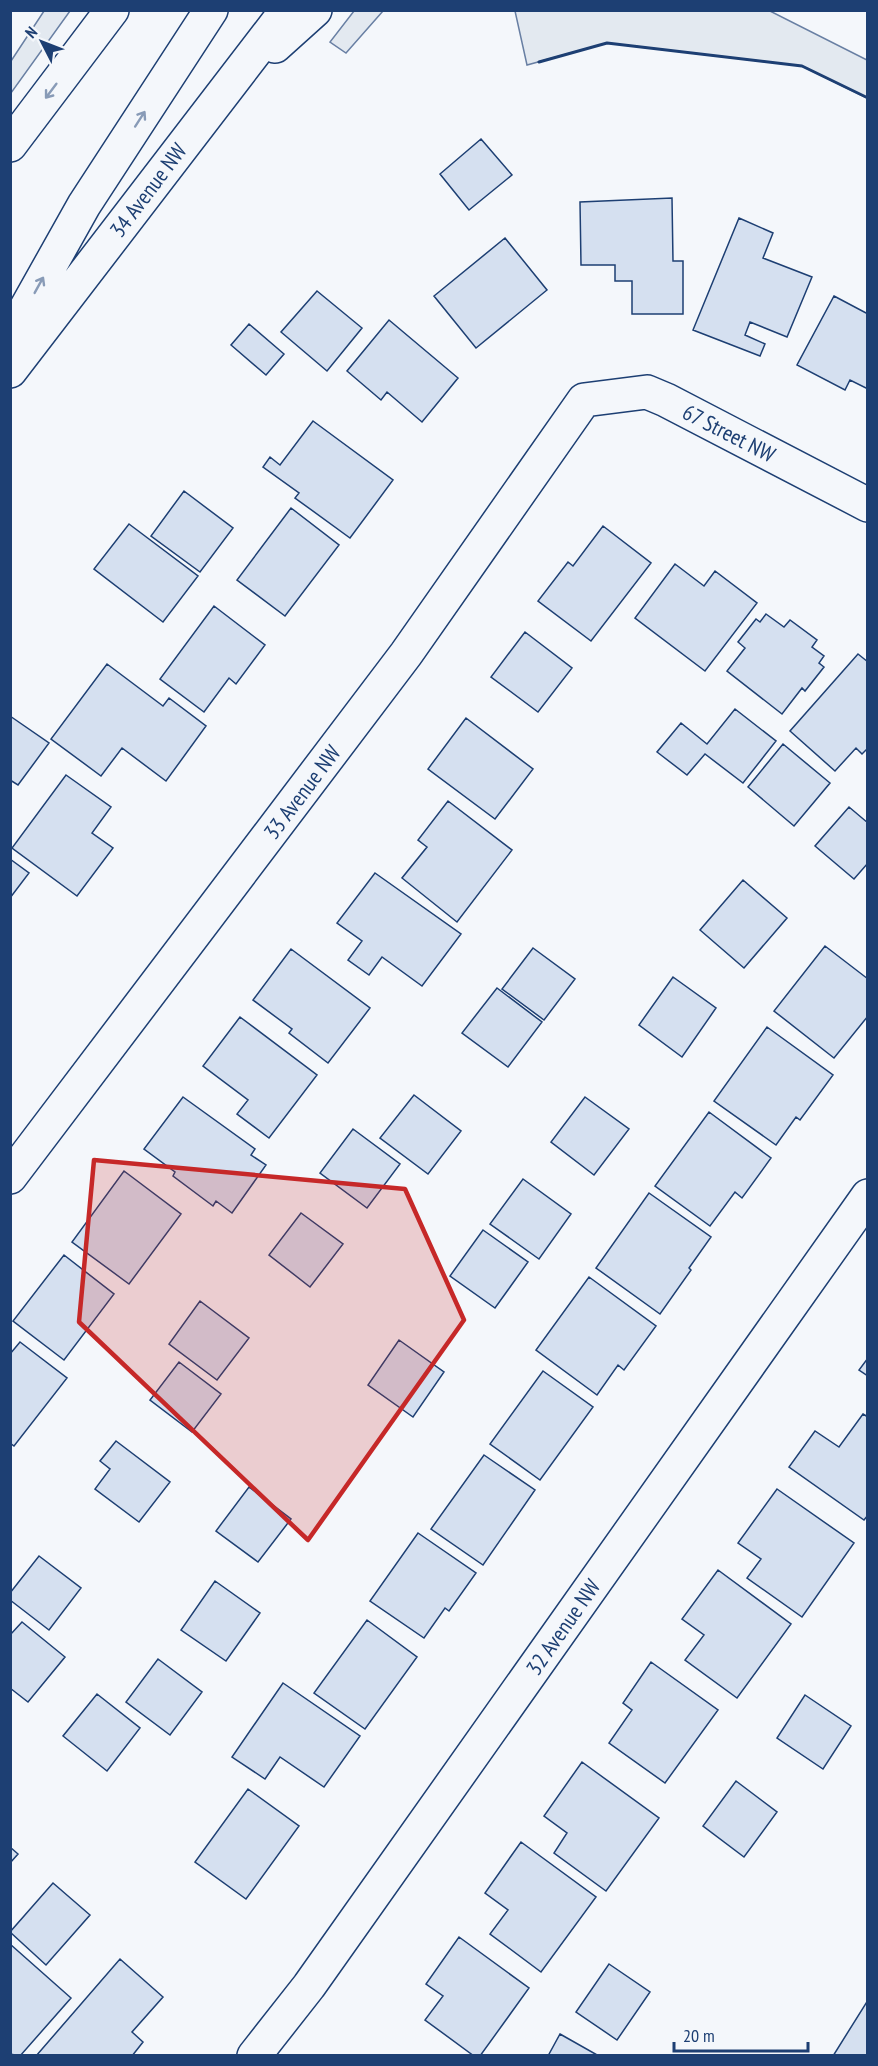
<svg xmlns="http://www.w3.org/2000/svg" width="878" height="2066" viewBox="0 0 878 2066" font-family="'PT Sans Narrow',sans-serif">
<style>
.green{fill:#e3e9f0;stroke:#687fa3;stroke-width:1.5}
.building{fill:#d5e0f0;stroke:#1d3f73;stroke-width:1.5}
.lines{fill:none;stroke-linecap:round;stroke-linejoin:round}
.minor-casing{stroke:#1d3f73;stroke-width:36}
.major-casing{stroke:#1d3f73;stroke-width:36}
.minor{stroke:#f4f7fb;stroke-width:33}
.major{stroke:#f4f7fb;stroke-width:33}
.wall{stroke:#1d3f73;stroke-width:3}
.oneway{stroke:#889bb7}
.marked{fill:#c62828;fill-opacity:0.2;stroke:#c62828;stroke-width:4.5;stroke-linejoin:round}
.labels{text-anchor:middle;dominant-baseline:central;stroke-width:4.5;stroke-linejoin:round;paint-order:stroke}
.street-label{font-size:22px;fill:#1d3f73;stroke:#f4f7fb}
</style>
<rect width="100%" height="100%" fill="#f4f7fb"/>
<path class="green" d="M44 11H70L11 93V61Z
M354 11H383L346 53 330 42Z
M515 11H770L867 60V98L802 66 607 43 527 65Z"/>
<path class="building" d="M481 139 512 175 469 210 440 174Z
M672 198 673 261H683V314H632V281H615V265H581L580 202Z
M739 218 773 233 763 258 812 277 787 337 750 322 745 335 765 344 760 356 693 330Z
M505 238 547 290 476 348 434 296Z
M317 291 362 328 327 371 281 332Z
M834 296 868 314V389L850 380 845 390 797 365Z
M389 320 458 378 422 422 387 392 381 400 347 371Z
M249 324 284 354 266 375 231 345Z
M313 421 393 480 350 538 295 498 299 493 263 467 270 457 280 465Z
M184 491 233 528 200 572 151 536Z
M291 508 339 545 285 616 237 580Z
M129 524 198 576 163 622 94 569Z
M603 526 651 563 591 641 538 601 568 562 573 566Z
M675 564 704 586 715 571 757 603 705 671 635 618Z
M214 606 265 645 236 684 229 678 204 712 160 679Z
M766 614 784 627 790 620 817 640 812 647 824 656 819 663 824 667 805 691 802 688 782 714 727 671 745 648 738 642 756 619 760 622Z
M525 632 572 668 538 712 491 677Z
M858 654 868 662V748L862 754 856 748 835 771 790 731Z
M107 664 163 706 169 698 206 726 166 781 122 748 101 776 51 739Z
M735 709 776 741 743 783 705 754 687 775 657 752 681 723 707 744Z
M10 716 49 743 18 785 10 780Z
M466 718 533 769 495 819 428 769Z
M783 744 830 783 794 826 748 787Z
M66 775 111 807 92 833 113 848 77 896 12 848Z
M448 801 512 850 457 922 402 878 427 847 418 840Z
M849 807 868 823V863L854 879 815 846Z
M10 859 29 873 10 898Z
M375 873 461 934 422 986 382 957 369 975 348 960 362 941 337 923Z
M743 880 787 918 744 968 700 930Z
M825 946 868 979V1016L834 1058 774 1011Z
M533 948 575 979 544 1020 502 989Z
M291 949 370 1008 328 1063 289 1033 292 1029 253 1000Z
M673 977 716 1008 682 1057 639 1025Z
M497 988 542 1022 508 1067 462 1033Z
M240 1017 317 1075 269 1138 237 1114 248 1100 203 1066Z
M767 1027 833 1075 800 1120 796 1117 776 1145 714 1101Z
M414 1095 461 1131 428 1174 380 1138Z
M183 1097 255 1149 251 1155 266 1165 232 1213 216 1201 213 1206 173 1176 175 1172 144 1149Z
M585 1097 629 1129 594 1175 551 1142Z
M709 1112 771 1158 742 1198 735 1192 710 1226 655 1186Z
M353 1129 400 1164 367 1208 320 1173Z
M124 1171 181 1214 129 1284 72 1242Z
M523 1179 571 1214 539 1259 490 1224Z
M649 1193 711 1237 689 1268 691 1270 660 1314 596 1268Z
M301 1213 343 1244 310 1287 269 1255Z
M483 1230 528 1262 495 1308 450 1276Z
M64 1255 114 1294 64 1360 13 1321Z
M589 1277 656 1326 624 1370 618 1365 597 1395 536 1350Z
M200 1301 249 1338 217 1380 169 1344Z
M399 1340 444 1372 413 1417 368 1385Z
M20 1342 67 1378 14 1446 10 1443V1354Z
M868 1358V1376L859 1370Z
M179 1362 221 1394 192 1432 150 1400Z
M543 1371 593 1407 540 1480 490 1444Z
M863 1414 868 1417V1515L864 1520 789 1467 815 1431 839 1447Z
M116 1441 170 1482 139 1522 95 1489 110 1469 100 1461Z
M484 1455 535 1490 483 1565 431 1529Z
M249 1487 291 1519 258 1562 216 1531Z
M777 1489 854 1543 802 1617 747 1578 761 1559 738 1543Z
M418 1533 476 1573 449 1611 445 1608 424 1638 370 1601Z
M39 1556 81 1588 49 1630 10 1600V1593Z
M718 1570 791 1624 737 1698 685 1660 704 1635 682 1619Z
M215 1581 260 1613 226 1661 181 1630Z
M367 1620 417 1657 365 1729 314 1693Z
M22 1622 65 1657 28 1702 10 1688V1635Z
M158 1659 202 1692 170 1735 126 1702Z
M651 1662 718 1710 665 1783 609 1743 632 1710 623 1703Z
M283 1683 360 1736 324 1787 280 1757 265 1779 232 1757Z
M97 1694 140 1728 107 1771 63 1736Z
M805 1695 851 1726 823 1769 777 1738Z
M582 1762 659 1818 606 1891 554 1853 567 1833 544 1816Z
M736 1781 777 1812 744 1857 703 1826Z
M248 1789 299 1826 246 1899 195 1862Z
M521 1842 596 1897 541 1972 490 1934 508 1910 485 1893Z
M10 1847 18 1854 10 1863Z
M53 1883 90 1915 46 1965 10 1932Z
M459 1937 529 1988 480 2056H474L425 2020 443 1996 426 1984Z
M10 1944 71 1998 20 2056 10 2054Z
M120 1959 163 1997 132 2032 143 2042 132 2056H36Z
M609 1964 650 1992 617 2040 576 2012Z
M868 2000V2056H833Z
M560 2034 599 2056H548Z"/>
<g class="lines">
<g class="minor-casing">
<path id="minor" d="M10 1177 406 654 584 400 647 392 666 400 868 505
M254 2056 309 1986 868 1196"/>
</g>
<g class="major-casing">
<path id="major" d="M275 46 315 10
M10 145 112 10
M10 337 84 205 211 10
M10 371 287 10"/>
</g>
<use href="#minor" class="minor"/>
<use href="#major" class="major"/>
<path class="wall" d="M539 62 607 43 802 66 868 98"/>
</g>
<defs><path id="oneway-shaft" d="M-6 0H5M1.5-3L5.5 0L1.5 3" fill="none" stroke-width="1.6" stroke-linecap="round" stroke-linejoin="round" transform="scale(1.5)"/></defs>
<g class="oneway">
<use href="#oneway-shaft" transform="translate(51 91) rotate(127)"/>
<use href="#oneway-shaft" transform="translate(140 119) rotate(-57)"/>
<use href="#oneway-shaft" transform="translate(39 285) rotate(-61)"/>
</g>
<path class="marked" d="M94 1160 405 1189 464 1320 308 1540 79 1322Z"/>
<g class="labels">
<g class="street-label">
<text transform="translate(148 190) rotate(-53)">34 Avenue NW</text>
<text transform="translate(729 433) rotate(27)">67 Street NW</text>
<text transform="translate(302 792) rotate(-53)">33 Avenue NW</text>
<text transform="translate(563 1627) rotate(-55)">32 Avenue NW</text>
</g>
</g>
<rect width="878" height="2066" fill="none" stroke="#1d3f73" stroke-width="24"/>
<g transform="translate(42 42) rotate(312)" stroke="#f4f7fb" stroke-width="4.5" paint-order="stroke">
<path d="M0-4.5L10 22L0 15L-10 22Z" fill="#1d3f73"/>
<text y="-9" font-size="16" font-weight="bold" text-anchor="middle" fill="#1d3f73">N</text>
</g>
<path d="M674 2042v9h134v-9" fill="none" stroke="#1d3f73" stroke-width="3"/>
<text x="683" y="2042" font-size="18" fill="#1d3f73" stroke="#f4f7fb" stroke-width="4.5" paint-order="stroke">20 m</text>
</svg>
